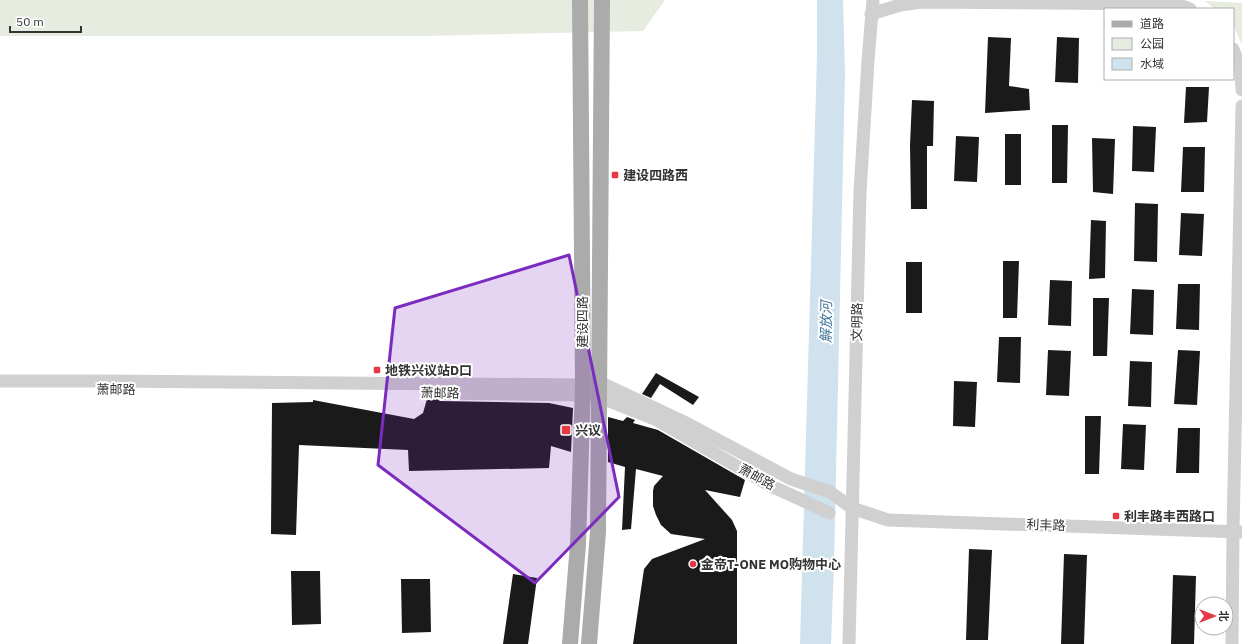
<svg xmlns="http://www.w3.org/2000/svg" width="1242" height="644" viewBox="0 0 1242 644" font-family="'IBM Plex Sans','Noto Sans SC',sans-serif">
<style>
.green{fill:#e6ecdf}
.water{fill:#cfe2ee}
.building{fill:#1a1a1a}
.lines{fill:none;stroke-linecap:round;stroke-linejoin:round}
.minor{stroke:#d0d0d0;stroke-width:13}
.major{stroke:#ababab;stroke-width:16}
.minor-bridge{stroke:#d0d0d0;stroke-width:13}
.marked{fill:#7b2cbf;fill-opacity:0.2;stroke:#7b2cbf;stroke-width:3;stroke-linejoin:round}
.poi-dot{fill:#e63946;stroke:#fff;stroke-width:1.5}
.labels{text-anchor:middle;dominant-baseline:central;stroke-width:4;stroke-linejoin:round;paint-order:stroke}
.poi-label{font-size:13px;font-weight:bold;fill:#333;stroke:#fff;text-anchor:start}
.street-label{font-size:13px;fill:#333;stroke:#fff}
.water-label{font-size:14px;font-style:italic;fill:#3f7597;stroke:#fff}
</style>
<rect width="100%" height="100%" fill="#fff"/>
<path class="green" d="M0 0H665L643 31 426 36H0Z
M1205 1 1242 3V45L1233 24V9H1215Z"/>
<path class="water" d="M817 0H843L845 74 834 563 831 644H800L817 55Z"/>
<path class="building" d="M988 37 1011 38 1009 86 1029 89 1030 110 985 113Z
M1057 37 1079 38 1078 83 1055 82Z
M1186 87H1209L1207 122 1184 123Z
M912 100 934 101 933 146H927V209H911L910 145Z
M1052 125H1068L1067 183H1052Z
M1133 126 1156 127 1154 172 1132 171Z
M1005 134H1021V185H1005Z
M956 136 979 137 977 182 954 181Z
M1092 138 1115 139 1113 194 1093 192Z
M1183 147H1205L1204 192H1181Z
M1135 203 1158 204 1157 262 1134 261Z
M1181 213 1204 214 1202 256 1179 255Z
M1091 220 1106 221 1105 278 1089 279Z
M1003 261H1019L1017 318H1003Z
M906 262H922V313H906Z
M1050 280 1072 281 1071 326 1048 325Z
M1178 284H1200L1199 330 1176 329Z
M1132 289 1154 290 1153 335 1130 334Z
M1093 298H1109L1107 356H1093Z
M999 337H1021L1020 383 997 382Z
M1048 350 1071 351 1069 396 1046 395Z
M1178 350 1200 351 1197 405 1174 404Z
M1130 361 1152 362 1151 407 1128 406Z
M656 373 699 397 693 405 660 384 651 398 642 394Z
M954 381 977 382 975 427 953 426Z
M429 392H432L433 397 440 401 549 403 573 408 571 452 551 446 549 468 409 471 408 450 299 445 296 535 271 534 272 403 313 402V400L414 419 423 413Z
M1085 416H1101L1099 474H1085Z
M608 417 623 421 627 417 635 420 633 423 658 430 745 480 740 497 705 490 732 520 737 531V644H633L644 569 652 559 705 539 671 534 661 525 656 515 653 506V491L654 486 663 476 636 469 631 529 622 530 625 467 608 462Z
M1123 424 1146 425 1144 470 1121 469Z
M1178 428H1200L1199 473H1176Z
M969 549 992 550 988 640H966Z
M1064 554 1087 555 1084 644H1061Z
M291 571H320L321 624 292 625Z
M513 574 537 578 528 644H503Z
M1173 575 1196 576 1194 644H1171Z
M401 579H430L431 632 402 633Z"/>
<g class="lines">
<path class="minor" d="M871 14 900 5 922 2 1177 4 1190 9
M1233 49 1241 70 1242 90
M0 381H106L583 385 599 382 688 424 791 479 830 492 852 508 888 520 1242 532
M440 393 582 395 599 397 657 420 771 486 804 501
M849 644 860 192 868 61 873 0
M1232 644 1233 531 1242 106"/>
<path class="major" d="M570 644 578 544 583 385 580 0
M589 644 598 532 602 0"/>
<path class="minor-bridge" d="M804 501 829 513"/>
</g>
<path class="marked" d="M569 255 619 497 535 583 378 465 395 308Z"/>
<g class="poi-dot">
<rect x="611" y="171" width="8" height="8" rx="2"/>
<rect x="373" y="366" width="8" height="8" rx="2"/>
<rect x="561" y="425" width="10" height="10" rx="2"/>
<rect x="1112" y="512" width="8" height="8" rx="2"/>
<circle cx="693" cy="564" r="4"/>
</g>
<g class="labels">
<g class="poi-label">
<text x="623" y="175">建设四路西</text>
<text x="385" y="370">地铁兴议站D口</text>
<text x="575" y="430">兴议</text>
<text x="1124" y="516">利丰路丰西路口</text>
<text x="701" y="564">金帝T-ONE MO购物中心</text>
</g>
<g class="street-label">
<text transform="translate(582 322) rotate(-90)">建设四路</text>
<text transform="translate(857 322) rotate(-89)">文明路</text>
<text x="116" y="389">萧邮路</text>
<text transform="translate(440 393) rotate(1)">萧邮路</text>
<text transform="translate(757 477) rotate(29)">萧邮路</text>
<text transform="translate(1046 525) rotate(2)">利丰路</text>
</g>
<g class="water-label">
<text transform="translate(826 322) rotate(-89)">解放河</text>
</g>
</g>
<rect x="1104" y="8" width="130" height="72" fill="#ffffff" stroke="#adadad"/>
<rect x="1112" y="21" width="20" height="6" fill="#ababab" stroke="#adadad"/>
<text x="1140" y="28" font-size="12" fill="#333333">道路</text>
<rect x="1112" y="38" width="20" height="12" fill="#e6ecdf" stroke="#adadad"/>
<text x="1140" y="48" font-size="12" fill="#333333">公园</text>
<rect x="1112" y="58" width="20" height="12" fill="#cfe2ee" stroke="#adadad"/>
<text x="1140" y="68" font-size="12" fill="#333333">水域</text>
<g transform="translate(1214 616) rotate(90)"><circle r="19" fill="#ffffff" stroke="#adadad"/>
<path d="M0-3L7 15L0 10L-7 15Z" fill="#e63946"/>
<text y="-6" font-size="11" font-weight="bold" text-anchor="middle" fill="#333333">北</text>
</g>
<path d="M10 26v6h71v-6" fill="none" stroke="#333333" stroke-width="2"/>
<text x="16" y="26" font-size="12" fill="#333333" stroke="#ffffff" stroke-width="3" paint-order="stroke">50 m</text>
</svg>
